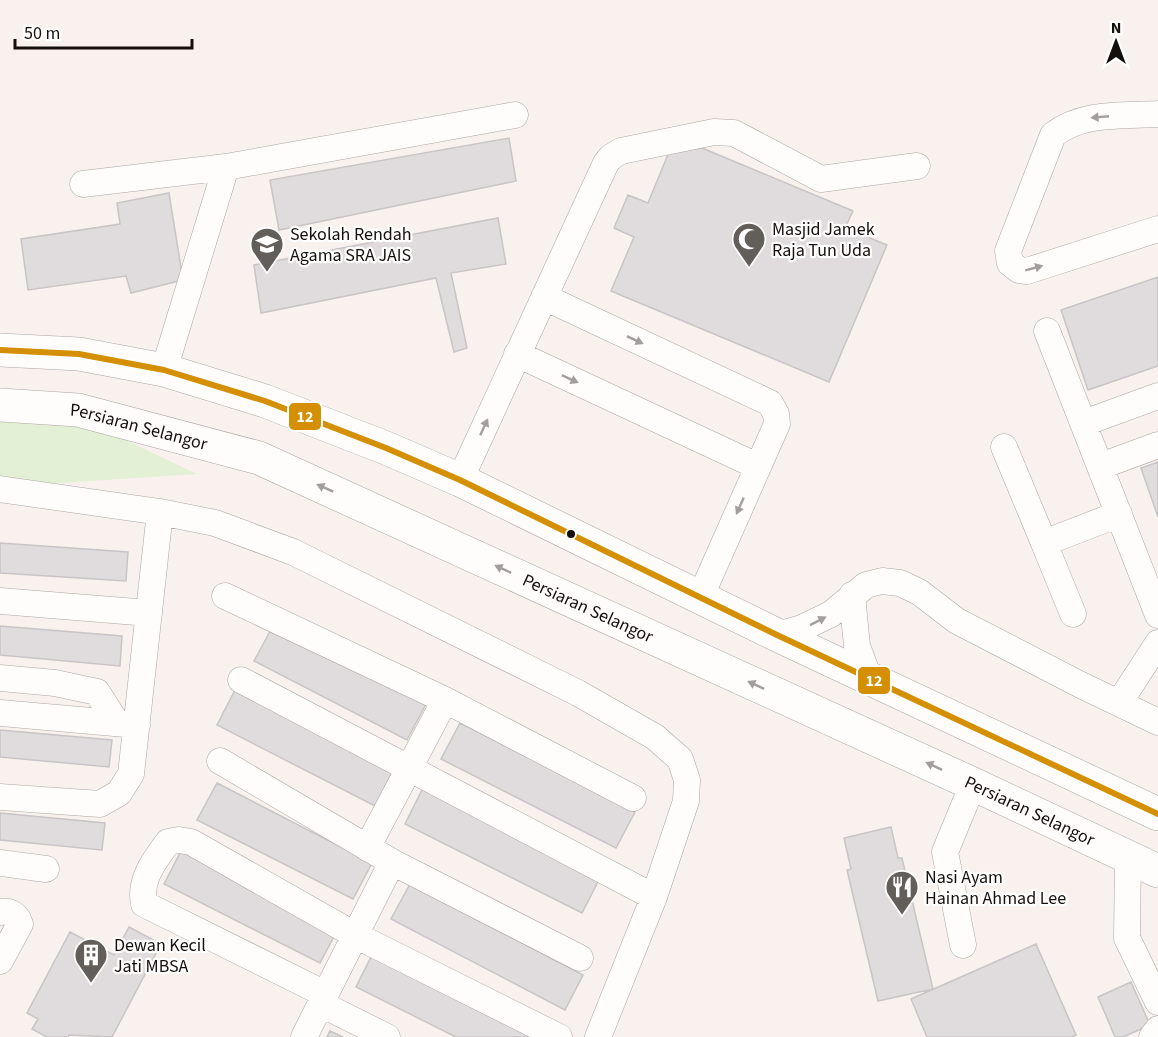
<svg xmlns="http://www.w3.org/2000/svg" width="1158" height="1037" viewBox="0 0 1158 1037" font-family="'Source Sans 3',sans-serif">
<style>
.green{fill:#e4f0d5}
.building{fill:#e0dbdd;stroke:#c9c4c6;stroke-width:1.5}
.lines{fill:none;stroke-linecap:round;stroke-linejoin:round}
.minor-casing{stroke:#aca5a2;stroke-width:27}
.major-casing{stroke:#aca5a2;stroke-width:34}
.minor{stroke:#fefdfc;stroke-width:26}
.major{stroke:#fefdfc;stroke-width:33}
.bus-1-casing{stroke:#fff;stroke-width:10}
.bus-1{stroke:#d58f02;stroke-width:6}
.oneway{fill:#a19e9c}
.bus-dot{fill:#150f0c;stroke:#fff;stroke-width:2}
.labels{text-anchor:middle;dominant-baseline:central;stroke-width:4.5;stroke-linejoin:round;paint-order:stroke}
.poi-label{font-size:18px;fill:#150f0c;stroke:#fff;text-anchor:start}
.street-label{font-size:18px;fill:#150f0c;stroke:#fff}
.line-badge{stroke:#fff;stroke-width:2}
.badge-label{font-size:16px;text-anchor:middle;font-weight:bold;fill:#fff}
</style>
<rect width="100%" height="100%" fill="#f8f1ee"/>
<path class="green" d="M0 413 73 415 197 474 0 487Z"/>
<path class="building" d="M509 138 516 181 279 230 270 180Z
M702 148 853 211 845 228 887 245 829 382 611 291 634 237 614 228 628 195 648 203 669 152Z
M169 193 183 280 131 293 126 276 28 290 21 239 120 224 117 203Z
M498 218 506 264 451 273 467 348 454 352 436 278 261 313 254 265Z
M1158 277V366L1088 390 1061 310Z
M1158 462V517L1141 468Z
M0 543 128 552 126 581 0 573Z
M274 624 426 704 407 740 254 661Z
M0 626 122 636 120 666 0 655Z
M235 690 393 771 375 806 217 725Z
M460 723 635 812 616 848 441 759Z
M0 730 112 740 109 767 0 757Z
M217 783 372 863 353 899 197 820Z
M423 788 600 878 582 913 405 824Z
M0 813 105 823 102 850 0 840Z
M891 827 898 858H902L933 989 878 1001 847 870 851 869 844 838Z
M182 849 338 929 320 963 164 884Z
M410 884 583 975 565 1010 391 919Z
M129 927 161 944 112 1037 69 1035 68 1037H47L32 1029 38 1019 27 1013 70 932 114 955Z
M1036 944 1076 1035 1072 1037H927L911 999Z
M374 951 543 1037H456L356 987Z
M1131 982 1150 1025 1123 1037H1115L1098 997Z
M330 1031 343 1037H327Z"/>
<g class="lines">
<g class="minor-casing">
<path id="minor" d="M1158 114C1122 116 1082 112 1053 135L1008 251 1010 263 1019 270 1027 271 1158 229
M83 184 226 167
M544 297 770 403 776 414 777 424 700 598
M1047 331 1158 615
M517 354 757 466
M164 370 226 167 515 115
M1084 423 1158 396
M1004 447 1044 543 1119 514
M1101 466 1158 445
M460 480 606 163 611 157 621 151 714 132 734 133 821 179 917 166
M0 489 160 512 215 523 293 552 578 693 655 737 680 759 687 780 686 801 654 897 598 1037
M1044 543 1073 614
M852 595 857 646 869 678
M225 596 445 700
M0 601 149 613
M777 635 802 628 831 614 866 585 882 581 900 583 919 592 957 621 1081 685 1158 722
M0 678 55 683 97 692 116 722
M241 680 654 897
M1119 703 1158 643
M0 713 137 725
M220 761 392 862 580 958
M0 797 100 804 119 793 131 774 160 512
M367 848 445 700 633 798
M1128 856 1127 938 1158 1002
M0 863 46 869
M0 912C10 910 17 915 20 924L0 961
M963 945 945 852 973 784
M325 994 144 904C139 880 154 861 168 842L179 840 191 842 355 935 559 1037
M321 1004 387 1037
M304 1037 392 862
M1152 1037 1158 1029"/>
</g>
<g class="major-casing">
<g id="major">
<path d="M0 350 79 354 164 370 265 401 386 448 460 480 777 635 1158 814"/>
<path id="s1" d="M0 405 78 410 259 458 973 784 1158 871"/>
</g>
</g>
<use href="#minor" class="minor"/>
<use href="#major" class="major"/>
<g class="bus-1-casing">
<path id="bus-1" d="M0 350 79 354 164 370 265 401 386 448 460 480 777 635 1158 814"/>
</g>
<use href="#bus-1" class="bus-1"/>
</g>
<defs><path id="oneway-solid" d="M-6-.8H1V-3.2L6.5 0L1 3.2V.8H-6Z" transform="scale(1.5)"/></defs>
<g class="oneway">
<use href="#oneway-solid" transform="translate(1100 117) rotate(175)"/>
<use href="#oneway-solid" transform="translate(1034 268) rotate(-15)"/>
<use href="#oneway-solid" transform="translate(635 340) rotate(25)"/>
<use href="#oneway-solid" transform="translate(570 379) rotate(25)"/>
<use href="#oneway-solid" transform="translate(484 427) rotate(-65)"/>
<use href="#oneway-solid" transform="translate(325 488) rotate(-156)"/>
<use href="#oneway-solid" transform="translate(740 506) rotate(114)"/>
<use href="#oneway-solid" transform="translate(503 569) rotate(-155)"/>
<use href="#oneway-solid" transform="translate(818 621) rotate(-27)"/>
<use href="#oneway-solid" transform="translate(756 685) rotate(-155)"/>
<use href="#oneway-solid" transform="translate(934 766) rotate(-155)"/>
</g>
<defs>
<g id="mosque-pin" transform="scale(1.725)"><path d="M0 17L-7.5 6A9.5 9.5 0 1 1 7.5 6Z" fill="#645e5b" stroke="#fff"/><path d="M3.5-4.9A6 6 0 1 0 3.5 4.9A5 5 0 1 1 3.5-4.9Z" fill="#fff"/></g>
<g id="school-pin" transform="scale(1.725)"><path d="M0 17L-7.5 6A9.5 9.5 0 1 1 7.5 6Z" fill="#645e5b" stroke="#fff"/><path d="M0-5L7-2L0 1L-7-2ZM-4 1L0 2.5L4 1V4Q0 6-4 4Z" fill="#fff"/></g>
<g id="restaurant-pin" transform="scale(1.725)"><path d="M0 17L-7.5 6A9.5 9.5 0 1 1 7.5 6Z" fill="#645e5b" stroke="#fff"/><path d="M-5-6h1v4h1v-4h1v4h1v-4h1v5L-1.5 .5V6h-2V.5L-5-1ZM5-6V6H3V1.5H1.5Q1.5-4 5-6Z" fill="#fff"/></g>
<g id="building-pin" transform="scale(1.725)"><path d="M0 17L-7.5 6A9.5 9.5 0 1 1 7.5 6Z" fill="#645e5b" stroke="#fff"/><path d="M-4-6H4V6H1V3H-1V6H-4ZM-2.5-4.3h1.7v1.8h-1.7ZM.8-4.3h1.7v1.8H.8ZM-2.5-1h1.7V.8h-1.7ZM.8-1h1.7V.8H.8Z" fill="#fff"/></g>
</defs>
<g fill-rule="evenodd">
<use href="#mosque-pin" x="749" y="239"/>
<use href="#school-pin" x="267" y="244"/>
<use href="#restaurant-pin" x="902" y="887"/>
<use href="#building-pin" x="91" y="955"/>
</g>
<circle class="bus-dot" cx="571" cy="534" r="5"/>
<g class="labels">
<g class="poi-label">
<text x="772" y="229">Masjid Jamek<tspan x="772" dy="21">Raja Tun Uda</tspan></text>
<text x="290" y="234">Sekolah Rendah<tspan x="290" dy="21">Agama SRA JAIS</tspan></text>
<text x="925" y="877">Nasi Ayam<tspan x="925" dy="21">Hainan Ahmad Lee</tspan></text>
<text x="114" y="945">Dewan Kecil<tspan x="114" dy="21">Jati MBSA</tspan></text>
</g>
<g class="street-label">
<text stroke="none"><textPath href="#s1" startOffset="141">Persiaran Selangor</textPath></text>
<text stroke="none"><textPath href="#s1" startOffset="627">Persiaran Selangor</textPath></text>
<text stroke="none"><textPath href="#s1" startOffset="1113">Persiaran Selangor</textPath></text>
</g>
</g>
<g class="line-badge">
<rect x="288" y="402" width="34" height="29" rx="6" fill="#d58f02"/>
<rect x="857" y="666" width="34" height="29" rx="6" fill="#d58f02"/>
</g>
<g class="badge-label">
<text x="305" y="422">12</text>
<text x="874" y="686">12</text>
</g>
<g transform="translate(1116 42)" stroke="#ffffff" stroke-width="4.5" paint-order="stroke">
<path d="M0-4.5L10 22L0 15L-10 22Z" fill="#150f0c"/>
<text y="-9" font-size="16" font-weight="bold" text-anchor="middle" fill="#150f0c">N</text>
</g>
<path d="M15 39v9h177v-9" fill="none" stroke="#150f0c" stroke-width="3"/>
<text x="24" y="39" font-size="18" fill="#150f0c" stroke="#ffffff" stroke-width="4.5" paint-order="stroke">50 m</text>
</svg>
